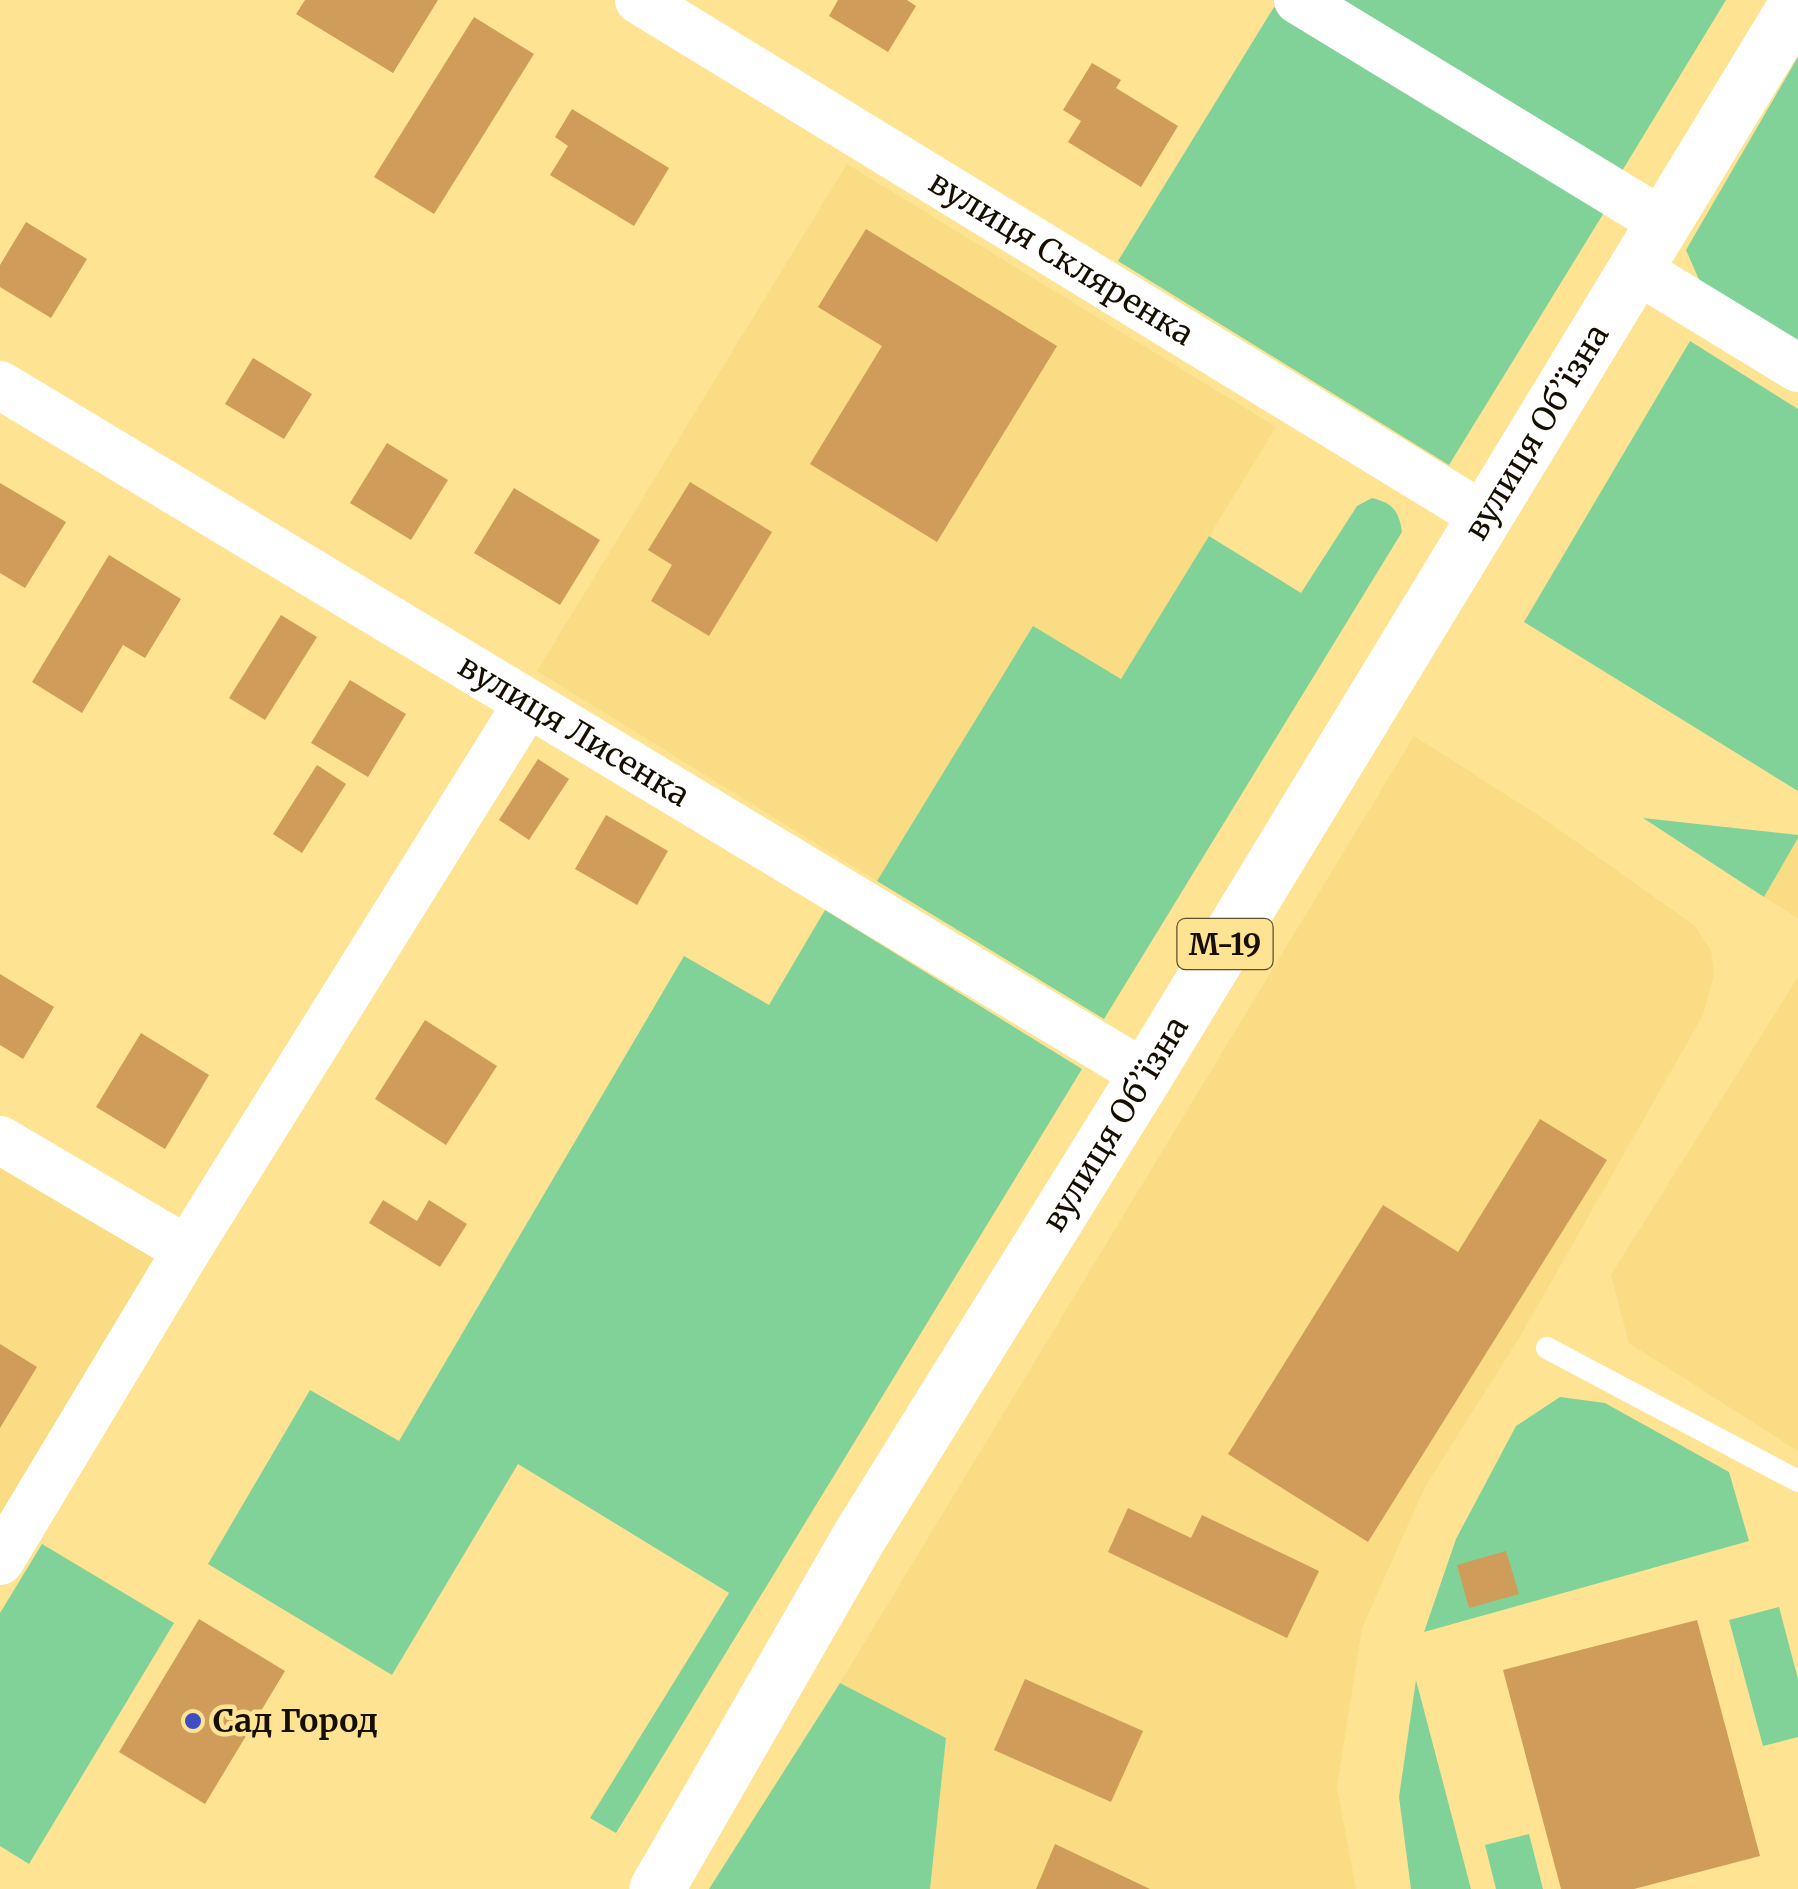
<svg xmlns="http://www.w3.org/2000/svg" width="1798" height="1889" viewBox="0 0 1798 1889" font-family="Merriweather,serif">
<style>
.built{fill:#f9dc83}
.green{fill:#81d298}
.building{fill:#cf9c5a}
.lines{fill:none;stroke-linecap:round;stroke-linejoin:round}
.lane{stroke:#fff;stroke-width:22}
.street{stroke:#fff;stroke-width:48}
.highway{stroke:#fff;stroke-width:55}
.poi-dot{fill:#3e4dc1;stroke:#fee393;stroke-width:4}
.labels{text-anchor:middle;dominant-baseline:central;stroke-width:9;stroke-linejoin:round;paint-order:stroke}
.shield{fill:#fee393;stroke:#5c4f2c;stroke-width:2.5}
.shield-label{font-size:30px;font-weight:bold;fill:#160f00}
.street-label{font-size:32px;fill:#160f00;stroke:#fee393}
.poi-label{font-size:32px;font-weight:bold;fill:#160f00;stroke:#fee393;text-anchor:start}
</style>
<rect width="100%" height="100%" fill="#fee393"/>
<path class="built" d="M847 164 1276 427 1121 680 1033 627 877 881 537 671Z
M1414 736 1541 817 1694 925 1711 951 1714 974 1703 1015 1522 1333 1424 1489 1362 1628 1337 1787 1356 1889H930L946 1738 840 1683Z
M1798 838V918L1764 897Z
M1798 977V1451L1629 1343 1611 1275Z
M0 1164 160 1260 0 1527Z"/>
<path class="green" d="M1340 0H1726L1622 171Z
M1274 7 1605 211 1449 465 1118 261Z
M1798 57V353L1708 300 1686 250Z
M1690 341 1798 409V791L1524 622Z
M1372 498C1393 503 1399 511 1402 532L1104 1019 877 881 1033 626 1121 679 1209 536 1301 593 1357 506Z
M1643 818 1798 835V838L1764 897Z
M825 910 1082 1069 616 1833 590 1818 729 1593 518 1464 392 1675 208 1564 310 1390 399 1441 684 956 769 1005Z
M1560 1397 1605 1403 1729 1472 1749 1541 1424 1632 1456 1539 1516 1426Z
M42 1544 174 1623 29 1864 0 1846V1613Z
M1779 1607 1798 1679V1737L1763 1746 1729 1620Z
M1416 1680 1471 1889H1411L1399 1797Z
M840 1683 946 1738 930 1889H709Z
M1529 1834 1543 1889H1496L1485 1845Z"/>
<path class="building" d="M305 0H438L393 73 296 14Z
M838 0H907L916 6 888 52 829 16Z
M474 17 534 54 434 214 374 177Z
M1092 63 1121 80 1116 88 1178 126 1141 187 1068 142 1081 121 1063 110Z
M572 109 669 168 634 226 550 175 568 146 555 137Z
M26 222 87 259 51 318 0 287V265Z
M866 229 1057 346 937 542 810 464 882 346 818 307Z
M253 358 312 394 284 439 225 404Z
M387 443 448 480 411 540 350 503Z
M690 482 772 532 709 636 651 601 672 565 648 550Z
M0 483 66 522 25 588 0 573Z
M514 488 600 540 560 605 474 553Z
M109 555 181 599 145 658 123 645 82 713 32 682Z
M281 615 317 637 265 720 229 698Z
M350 680 406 714 368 777 311 743Z
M538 759 569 779 529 840 499 820Z
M317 765 346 784 302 853 273 834Z
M606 815 668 851 637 905 575 869Z
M0 974 54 1007 23 1059 0 1045Z
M425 1020 497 1066 446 1145 375 1099Z
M141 1033 209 1075 165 1149 96 1107Z
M1540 1119 1607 1160 1368 1542 1228 1454 1383 1205 1458 1252Z
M383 1200 417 1221 429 1200 467 1224 440 1267 369 1223Z
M0 1344 37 1367 0 1428Z
M1128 1508 1191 1538 1202 1515 1319 1571 1287 1638 1108 1552Z
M1506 1551 1519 1594 1469 1608 1457 1565Z
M199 1619 285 1671 205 1804 119 1752Z
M1697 1620 1760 1856 1634 1889H1561L1503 1670Z
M1025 1679 1143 1731 1111 1802 994 1750Z
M1055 1844 1150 1889H1036Z"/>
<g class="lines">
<path class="lane" d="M1547 1348 1798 1481"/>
<g class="street">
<path id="s1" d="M639 0 1485 517"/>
<path d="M1298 0 1664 223"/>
<path d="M1636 269 1798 368"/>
<path id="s2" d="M0 385 1146 1075"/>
<path d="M0 1140 187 1250"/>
<path d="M0 1561 187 1250 527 704"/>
</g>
<path class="highway" id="s3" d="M657 1889 860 1536 1146 1075 1798 2"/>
</g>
<circle class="poi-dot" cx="193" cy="1721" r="10"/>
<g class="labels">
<rect class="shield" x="1177.5" y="919" width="95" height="50" rx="8"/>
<g class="shield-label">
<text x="1225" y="944">М-19</text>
</g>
<g class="street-label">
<text stroke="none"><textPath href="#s1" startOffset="495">вулиця Скляренка</textPath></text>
<text stroke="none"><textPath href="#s3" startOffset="1702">вулиця Об’їзна</textPath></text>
<text stroke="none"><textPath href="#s2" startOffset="670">вулиця Лисенка</textPath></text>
<text stroke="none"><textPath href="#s3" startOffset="892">вулиця Об’їзна</textPath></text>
</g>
<g class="poi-label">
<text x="213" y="1721">Сад Город</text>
</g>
</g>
</svg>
